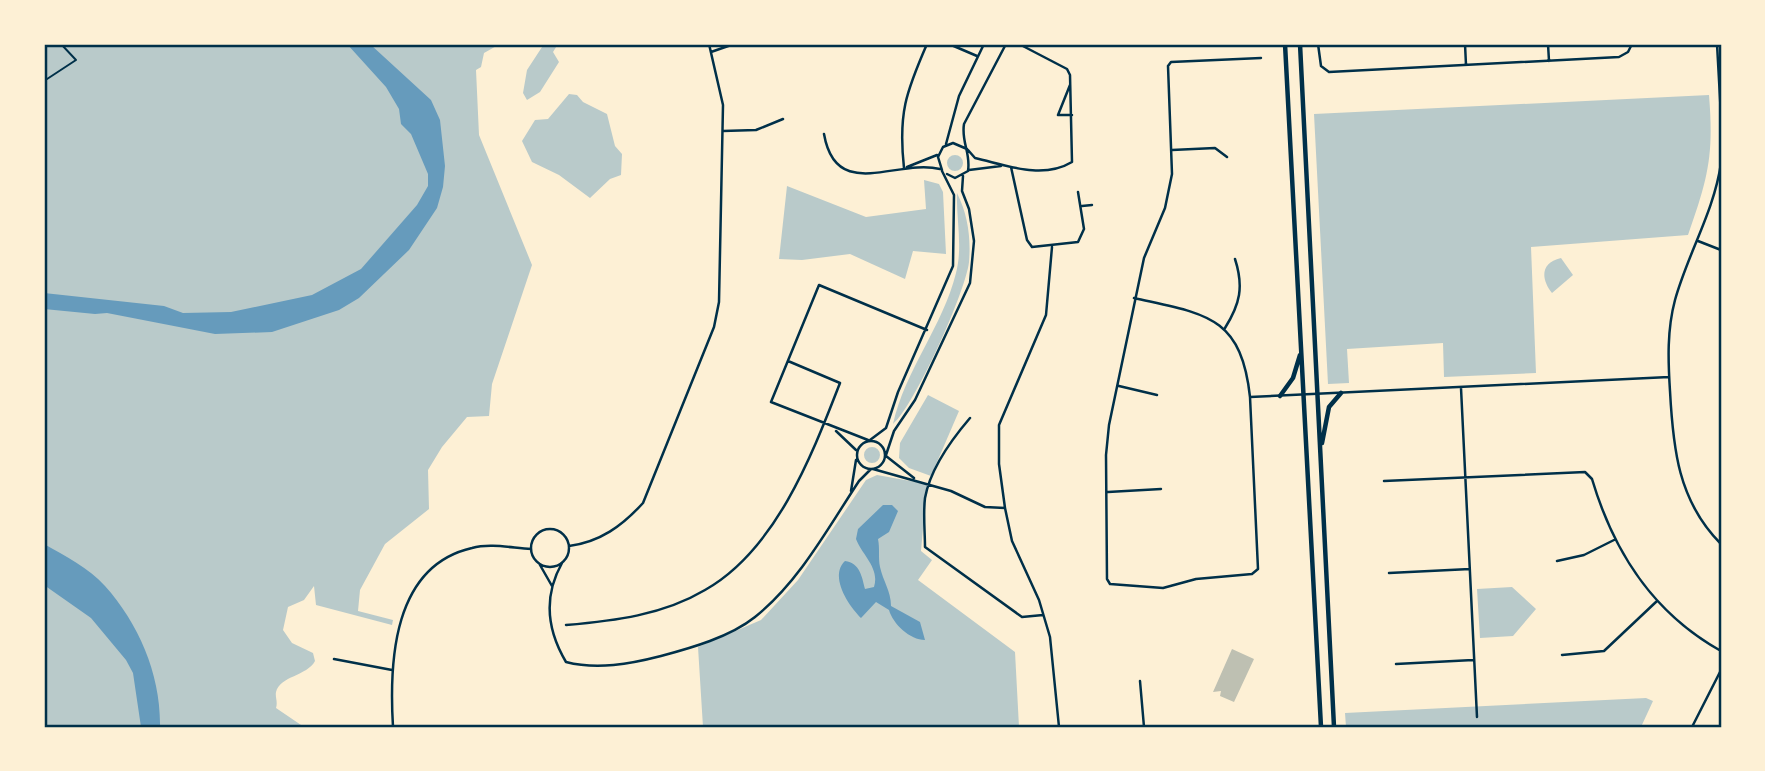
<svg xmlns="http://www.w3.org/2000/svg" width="1765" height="771" viewBox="0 0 1765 771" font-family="Merriweather,serif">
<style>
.green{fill:#b9caca}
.water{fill:#669bbc}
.building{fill:#bec0b2}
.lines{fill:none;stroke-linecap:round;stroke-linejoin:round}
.path{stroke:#003049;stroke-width:2}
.minor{stroke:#003049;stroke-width:2.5}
.secondary{stroke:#003049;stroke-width:4.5}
.neatline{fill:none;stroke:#003049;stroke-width:2.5}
</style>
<rect width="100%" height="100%" fill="#fdf0d5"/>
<path class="green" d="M44 44H500L484 53 481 67 476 70 479 135 532 265 492 384 489 416 467 417 442 447 428 470 429 509 385 544 360 590 358 611 393 620 392 625 316 605 314 586 304 600 288 607 283 630 292 643 313 653 315 661C307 676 280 676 276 692 275 697 278 702 276 708L304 727H44Z
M544 44H558L553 52 559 62 540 92 527 100 523 93 527 70Z
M569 94 577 95 583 102 607 114 615 146 622 154 621 175 610 179 590 198 559 175 532 162 522 141 535 120 548 119Z
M1709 95C1714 156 1708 178 1688 235L1531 247 1536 373 1444 377 1443 343 1347 349 1349 383 1328 384 1314 114Z
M947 163a8 8 0 1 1 16 0a8 8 0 1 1-16 0Z
M924 180 939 184 943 192 946 254 913 251 905 279 850 254 802 260 779 259 787 186 866 217 926 209Z
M957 193C968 215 971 238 969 262 966 291 914 407 893 424 905 370 943 326 956 273 963 247 956 218 957 193Z
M1561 258 1573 275 1552 293C1541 279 1540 263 1561 258Z
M928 395 959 411 931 476 909 468 899 458 900 443Z
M864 455a8 8 0 1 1 16 0a8 8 0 1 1-16 0Z
M877 475 927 484 921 551 932 560 918 580 1015 652 1019 727H703L698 647 761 620 798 580 866 480Z
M1512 587 1536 609 1513 636 1480 638 1477 589Z
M1646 698 1653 701 1641 727H1346L1345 713Z"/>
<path class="water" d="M347 44 371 45 431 100 440 120 445 166 443 187 437 208 409 250 359 298 339 310 272 332 215 334 107 313 95 314 44 309V293L164 306 183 313 231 312 312 295 361 269 417 205 428 186V174L411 134 401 124 399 109 386 87Z
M883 505H892L898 511 889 532 878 539C880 549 878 558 880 567 883 581 891 591 891 606L920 622 925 640C910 640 893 624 889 610L876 602 861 618C848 605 829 576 845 561 860 563 862 577 865 589L874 587C880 568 862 555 856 539L858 529Z
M44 544C65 556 89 568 105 586 139 624 161 675 160 727H141L133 673 126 660 91 618 44 585Z"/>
<path class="building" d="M1232 649 1254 659 1234 702 1220 696 1221 691 1213 692Z"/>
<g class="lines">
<path class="path" d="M44 81 76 60 61 44"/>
<path class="minor" d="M949 44 977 56
M1318 44 1321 66 1329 72 1619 57 1628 52 1632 44
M1465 44 1466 65
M1548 44 1549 61
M1717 44 1721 116
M711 52 734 44
M1070 85 1058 115H1072
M723 131 756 130 783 119
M824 134C836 203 897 158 940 169
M946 144 959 96 984 44
M968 150 975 158C1006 165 1042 180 1072 162L1070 75 1067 69 1019 44
M1172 150 1215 148 1227 157
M1721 163C1714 212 1688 253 1675 300 1667 330 1668 360 1670 391 1673 448 1678 501 1721 544
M907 167 937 155
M1011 167 1027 240 1032 247 1078 242 1084 229 1078 192
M904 168C898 114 906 92 927 44
M942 170 938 157 943 147 953 143 967 149
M969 170 1001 166
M947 174 955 178 968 171C971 153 961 142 964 124L1006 44
M1082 206 1092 205
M1698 241 1721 250
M1134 298C1205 314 1241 315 1250 397L1258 569 1252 574 1196 579 1163 588 1110 584 1107 579 1106 455 1109 425 1144 258 1165 208 1172 174 1168 66 1171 62 1261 58
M1225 328C1240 304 1244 287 1235 259
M1119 386 1157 395
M1461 388 1477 717
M1250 397 1669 377
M970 418C952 439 930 470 925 498 923 513 925 533 925 547L1022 617 1043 615
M836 431 856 450
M868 440 771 402 819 285 927 330
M870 440 886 428 898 392 953 266 954 195 942 171
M857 455a14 14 0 1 1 28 0a14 14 0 1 1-28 0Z
M886 455 894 431 915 400 970 283 974 241 969 209 962 191 963 176
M886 456 914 478
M873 469 951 491 985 507 1005 508 999 464V425L1046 315 1052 247
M1384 481 1585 472 1592 479C1614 553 1653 613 1721 651
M851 491 856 460
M1108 492 1161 489
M1005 508 1012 541 1039 600 1050 637 1059 727
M531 548a19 19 0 1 1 38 0a19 19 0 1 1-38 0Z
M569 546C600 542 622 526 643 503L714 327 719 302 723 105 709 44
M1557 561 1584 555 1614 540
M562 563C543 597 547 630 566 662 597 670 630 664 661 656 691 648 730 637 755 617 799 582 828 528 859 481L871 469
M540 565 552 586
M1389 573 1470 569
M566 625C614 621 663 615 705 590 776 550 812 455 840 383L788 361
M1562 655 1604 651 1657 601
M334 659 392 670
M1396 664 1473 660
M1140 681 1144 727
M393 727C389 661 393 566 472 548 490 543 512 548 531 549
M1692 727 1721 670"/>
<path class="secondary" d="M1285 44 1321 727
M1300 44 1334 727
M1280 396 1293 378 1300 355
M1322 443 1329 407 1341 393"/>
</g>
<rect width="1765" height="771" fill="none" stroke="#fdf0d5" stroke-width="91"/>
<rect x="46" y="46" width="1674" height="680" class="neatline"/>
</svg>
